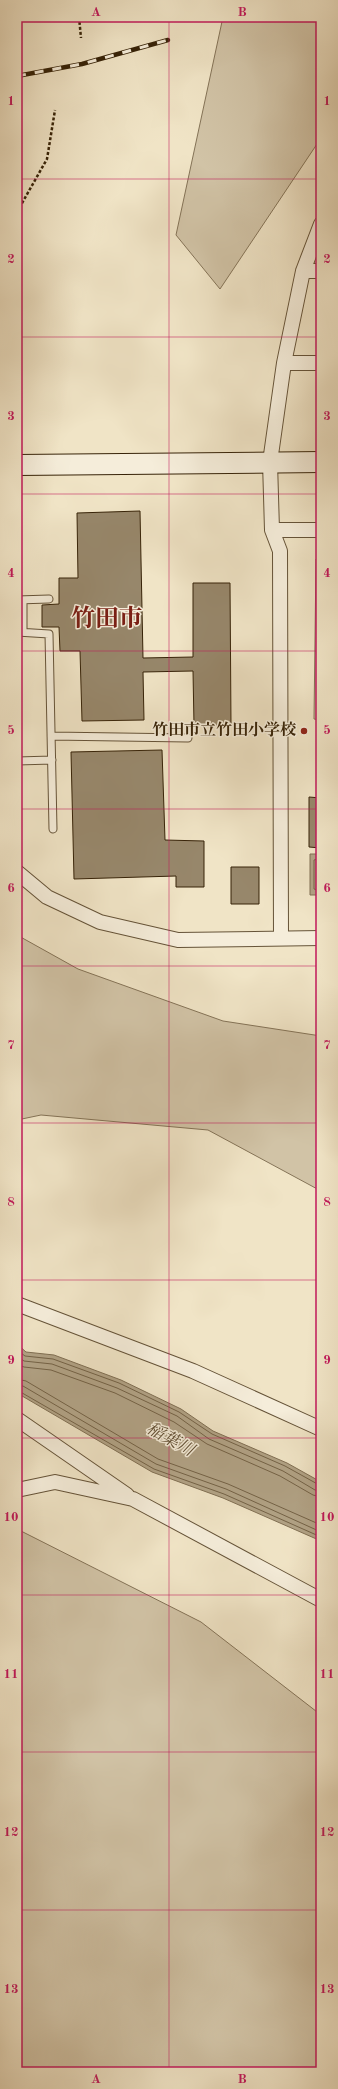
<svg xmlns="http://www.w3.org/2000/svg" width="338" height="2089" viewBox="0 0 338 2089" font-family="'Old Standard TT','Noto Serif JP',serif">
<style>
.green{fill:#d1c3a6;stroke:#847357}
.water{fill:#b1a285;stroke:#806f53}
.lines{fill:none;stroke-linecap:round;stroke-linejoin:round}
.shore{stroke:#746246;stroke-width:1}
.building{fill:#97876b;stroke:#372308}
.lane-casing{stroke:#655338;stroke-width:9}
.street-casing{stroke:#655338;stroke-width:16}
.secondary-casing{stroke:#372308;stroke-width:22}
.path{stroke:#372308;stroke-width:2.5;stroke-dasharray:3 2;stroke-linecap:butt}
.lane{stroke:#f5edda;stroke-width:7}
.street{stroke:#f5edda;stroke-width:14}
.secondary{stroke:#f5edda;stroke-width:20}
.rail-casing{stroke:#372308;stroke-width:4.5}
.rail{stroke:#f5edda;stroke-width:3;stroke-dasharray:9;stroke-linecap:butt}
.grid{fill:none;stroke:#c2185b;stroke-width:1;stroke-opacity:0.55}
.poi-dot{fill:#8f2418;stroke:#f5edda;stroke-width:1.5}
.labels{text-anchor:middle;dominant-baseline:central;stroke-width:3;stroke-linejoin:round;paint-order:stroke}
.poi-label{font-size:16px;font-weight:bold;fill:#372308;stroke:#f5edda;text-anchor:end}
.water-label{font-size:17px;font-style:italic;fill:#624f34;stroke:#f5edda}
.town-label{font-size:24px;font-weight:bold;fill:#7a1f14;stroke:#f5edda}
.neatline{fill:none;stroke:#c2185b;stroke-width:1.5}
.grid-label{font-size:13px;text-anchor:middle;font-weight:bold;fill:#c2185b}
</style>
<rect width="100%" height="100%" fill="#f0e4c6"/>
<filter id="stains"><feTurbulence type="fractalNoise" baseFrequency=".005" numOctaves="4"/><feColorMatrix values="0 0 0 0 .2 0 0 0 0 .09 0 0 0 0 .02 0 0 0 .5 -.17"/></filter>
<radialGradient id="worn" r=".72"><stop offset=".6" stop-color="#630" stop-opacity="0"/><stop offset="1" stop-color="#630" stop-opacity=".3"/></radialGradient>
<path class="green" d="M223 17H321V138L220 289 176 235Z
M321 558V720L314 719 316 559Z
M17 935 78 969 223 1021 321 1036V1191L208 1130 41 1115 17 1120Z
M17 1529 201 1622 321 1715V2072H17Z"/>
<path class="water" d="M310 854H321V895H310Z
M17 1344 26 1352 54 1355 121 1380 181 1409 213 1431 287 1463 321 1482V1541L223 1498 152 1472 17 1393Z"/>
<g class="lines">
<path class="shore" d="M321 858 314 860V889L321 891
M17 1350 25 1356 53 1359 119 1383 179 1412 212 1434 285 1466 321 1486
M17 1356 24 1361 52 1364 117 1388 177 1416 209 1439 283 1471 315 1490 321 1491
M17 1364 24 1367 51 1370 115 1393 174 1422 207 1444 280 1476 313 1495 321 1497
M17 1379 26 1381 158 1459 228 1484 321 1525
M17 1385 23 1386 156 1464 226 1489 321 1532
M17 1390 154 1469 224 1494 321 1537"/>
</g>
<path class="building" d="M140 511 143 658 193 657V583H230L231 725H194L193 671 143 672 144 720 82 721 80 651H60L59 627H42V605L59 604V578H78L77 513Z
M162 750 165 840 204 841V887H176V876L74 879 71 752Z
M309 797 321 798V848L309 847Z
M231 867H259V904H231Z"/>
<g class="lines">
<g class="lane-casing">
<path id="lane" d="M17 600 49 599
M23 600V632
M17 632 49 634 53 829
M51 736 188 738
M17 761 52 760"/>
</g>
<g class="street-casing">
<path id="street" d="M303 271H321
M284 363H321
M272 530H321
M17 872 47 897 100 922 178 940 321 938
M281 938 280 551 272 530 270 462 284 363 303 271 321 224
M17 1304 193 1371 321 1429
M17 1419 127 1495
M17 1490 55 1482 133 1499 321 1600"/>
</g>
<g class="secondary-casing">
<path id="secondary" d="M17 465 321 462"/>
</g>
<path class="path" d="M79 17 81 38
M17 212 47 159 55 110"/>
<use href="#lane" class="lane"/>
<use href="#street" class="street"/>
<use href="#secondary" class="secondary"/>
<g class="rail-casing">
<path id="rail" d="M17 76 82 64 168 40"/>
</g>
<use href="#rail" class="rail"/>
</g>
<path class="grid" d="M169 17V2072M17 179H321M17 337H321M17 494H321M17 651H321M17 809H321M17 966H321M17 1123H321M17 1280H321M17 1438H321M17 1595H321M17 1752H321M17 1910H321"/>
<circle class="poi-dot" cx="304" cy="731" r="4"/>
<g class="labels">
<g class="poi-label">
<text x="296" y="731">竹田市立竹田小学校</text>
</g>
<g class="water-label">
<text transform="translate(170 1440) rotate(29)">稲葉川</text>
</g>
<g class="town-label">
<text x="107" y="620">竹田市</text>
</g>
</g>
<rect width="338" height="2089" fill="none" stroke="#f0e4c6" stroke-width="44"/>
<rect x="22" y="22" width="294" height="2045" class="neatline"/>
<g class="grid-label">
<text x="96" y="16">A</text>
<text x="242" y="16">B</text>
<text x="11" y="105">1</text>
<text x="327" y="105">1</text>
<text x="11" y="263">2</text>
<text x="327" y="263">2</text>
<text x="11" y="420">3</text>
<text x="327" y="420">3</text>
<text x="11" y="577">4</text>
<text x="327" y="577">4</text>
<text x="11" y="734">5</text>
<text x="327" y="734">5</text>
<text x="11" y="892">6</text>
<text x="327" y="892">6</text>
<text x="11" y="1049">7</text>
<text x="327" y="1049">7</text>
<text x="11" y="1206">8</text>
<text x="327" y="1206">8</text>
<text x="11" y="1364">9</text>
<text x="327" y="1364">9</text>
<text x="11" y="1521">10</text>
<text x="327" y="1521">10</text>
<text x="11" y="1678">11</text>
<text x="327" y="1678">11</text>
<text x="11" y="1836">12</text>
<text x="327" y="1836">12</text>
<text x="11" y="1993">13</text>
<text x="327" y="1993">13</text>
<text x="96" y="2083">A</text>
<text x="242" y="2083">B</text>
</g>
<rect width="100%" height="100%" filter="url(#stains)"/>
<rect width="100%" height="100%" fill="url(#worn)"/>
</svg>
